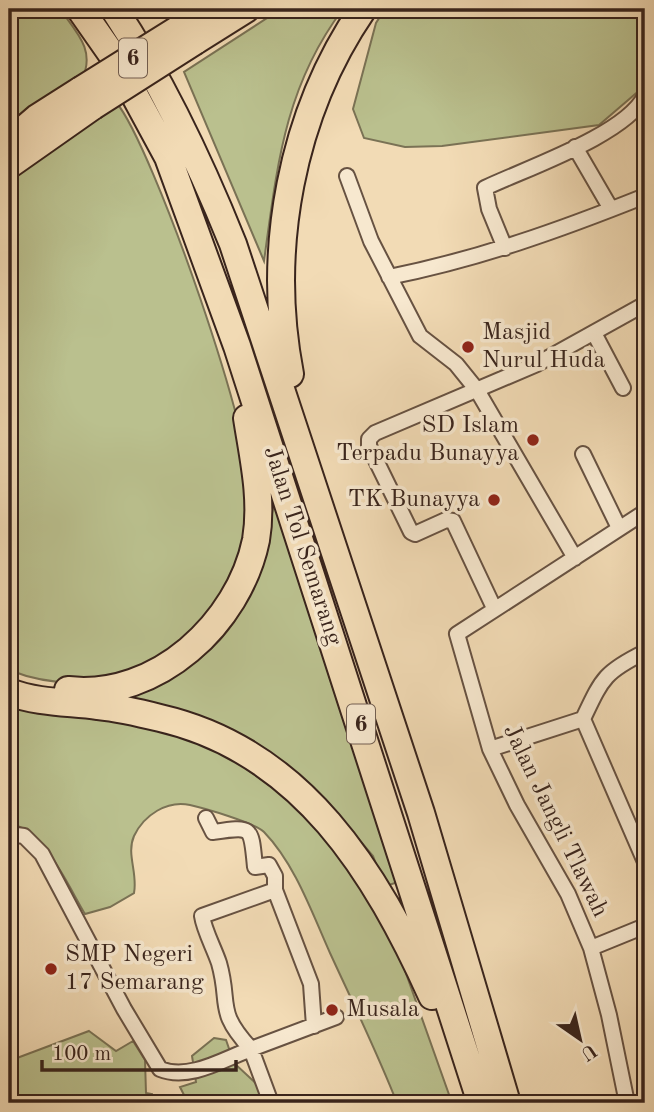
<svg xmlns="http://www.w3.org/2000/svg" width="654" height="1112" viewBox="0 0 654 1112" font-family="'Old Standard TT',serif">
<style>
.green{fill:#bac08e;stroke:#7a7255;stroke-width:2}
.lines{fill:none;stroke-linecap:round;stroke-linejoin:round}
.minor-casing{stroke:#675242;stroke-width:18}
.motorway-casing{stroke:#39241c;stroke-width:30}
.minor{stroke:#f7e8cf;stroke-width:14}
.motorway{stroke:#f2dbb5;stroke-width:26}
.motorway-bridge-casing{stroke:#39241c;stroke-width:30;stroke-linecap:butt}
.motorway-bridge{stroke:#f2dbb5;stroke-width:26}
.poi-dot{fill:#8f2418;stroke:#f7e8cf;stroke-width:2.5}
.labels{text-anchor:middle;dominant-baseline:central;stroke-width:7;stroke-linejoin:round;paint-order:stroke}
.shield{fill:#f7e8cf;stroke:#725f52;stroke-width:2}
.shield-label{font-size:23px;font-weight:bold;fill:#39241c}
.poi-label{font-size:24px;fill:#39241c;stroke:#f7e8cf;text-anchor:start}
.street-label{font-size:24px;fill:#39241c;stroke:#f7e8cf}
</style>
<rect width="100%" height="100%" fill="#f2dbb5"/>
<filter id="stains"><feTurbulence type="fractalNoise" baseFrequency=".00286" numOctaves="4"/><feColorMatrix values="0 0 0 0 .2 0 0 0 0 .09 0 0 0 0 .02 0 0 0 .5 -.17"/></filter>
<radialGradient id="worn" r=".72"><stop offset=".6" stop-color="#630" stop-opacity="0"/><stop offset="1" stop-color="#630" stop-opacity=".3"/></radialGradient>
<path class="green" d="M9 9H60C76 32 96 50 82 79L9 131Z
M281 9H343C284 87 277 168 264 261L184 72Z
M385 9H645V52L641 89 599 125 442 146 405 147 364 138 353 109 376 23Z
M116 102C153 146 258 447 251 501 249 518 240 570 233 584 224 599 202 631 189 643 180 651 166 656 156 662 111 687 57 689 9 670V175Z
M275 499 332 685 395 875V883L389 885 383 882 373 856 323 797 247 744 93 701C121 691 154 685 180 671 248 634 261 568 275 499Z
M9 704 51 715 97 718 185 736 230 757 301 808 336 847 397 948 452 1103H397C377 1052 353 1003 330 953 312 913 295 864 264 832 255 823 204 808 190 805 167 800 144 815 134 836 126 854 138 873 134 893L110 907 85 914C68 886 43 827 9 824Z
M89 1031 116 1051 133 1041 145 1060 146 1093 152 1094V1103H9V1061Z
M214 1038 226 1040 234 1063 277 1103H188L180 1087 196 1082 192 1056Z"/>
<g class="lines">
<g class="minor-casing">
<path id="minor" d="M575 147 611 209
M347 176 371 241 420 336 456 364 477 390 575 558
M505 248 489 209 485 188C527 168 625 135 645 96
M389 277C479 259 560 230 645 196
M594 333 623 388
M583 454 619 528
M494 608 453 521 446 520 415 534 411 532 369 446V439L375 433 537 364 645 304
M645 652C604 672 602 679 583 719L645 862
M490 749 583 719
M206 818 213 832C253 826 251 826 255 867L269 865 275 876V890L311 984 314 1026
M9 834 24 836 42 854 124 1009 160 1069C189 1081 224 1059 251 1049L271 1103
M275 890 202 916C204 930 214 948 219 963 231 1005 215 1010 251 1049L336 1017
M591 948 645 926
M627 1103 609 1015 591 948 568 894 517 805 490 749 457 634 645 512"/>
</g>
<g class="motorway-casing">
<path id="motorway" d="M80 9 115 59 168 157 237 346 481 1103
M114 9C163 83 200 162 233 244L421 813 507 1103
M185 25 211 9
M195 41 246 9
M9 142 37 118 81 90
M9 165 93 106
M290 374C266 250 291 114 363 9
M68 690C157 700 239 623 256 540 263 499 253 457 247 418
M9 692C38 703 67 702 98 706 118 708 140 713 160 718 303 751 376 873 432 996"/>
</g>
<use href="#minor" class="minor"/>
<use href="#motorway" class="motorway"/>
<g class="motorway-bridge-casing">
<path id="motorway-bridge" d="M81 90 185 25
M93 106 195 41"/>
</g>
<use href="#motorway-bridge" class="motorway-bridge"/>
</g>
<g class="poi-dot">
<circle cx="468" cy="347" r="7"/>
<circle cx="533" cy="440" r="7"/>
<circle cx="494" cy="500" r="7"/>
<circle cx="51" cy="969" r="7"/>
<circle cx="332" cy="1010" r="7"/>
</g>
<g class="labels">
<g class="shield">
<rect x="119" y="38.5" width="28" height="39" rx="5"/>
<rect x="347" y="704.5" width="28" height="39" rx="5"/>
</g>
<g class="shield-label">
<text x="133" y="58">6</text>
<text x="361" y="724">6</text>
</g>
<g class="poi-label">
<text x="482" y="333">Masjid<tspan x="482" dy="28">Nurul Huda</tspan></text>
<text x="519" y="426" text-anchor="end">SD Islam<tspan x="519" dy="28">Terpadu Bunayya</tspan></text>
<text x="480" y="500" text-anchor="end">TK Bunayya</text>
<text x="65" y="955">SMP Negeri<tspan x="65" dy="28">17 Semarang</tspan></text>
<text x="346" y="1010">Musala</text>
</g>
<g class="street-label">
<text transform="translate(302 546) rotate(72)">Jalan Tol Semarang</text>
<text transform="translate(555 821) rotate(64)">Jalan Jangli Tlawah</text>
</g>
</g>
<rect width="654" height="1112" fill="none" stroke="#f2dbb5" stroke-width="35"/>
<rect x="10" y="10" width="633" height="1091" fill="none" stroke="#39241c" stroke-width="3.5"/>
<rect x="18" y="18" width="619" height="1077" fill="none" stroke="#39241c" stroke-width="2"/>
<g transform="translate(580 1039) rotate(146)" stroke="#f7e8cf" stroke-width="5" paint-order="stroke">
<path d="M0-5L12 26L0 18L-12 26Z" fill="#39241c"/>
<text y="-10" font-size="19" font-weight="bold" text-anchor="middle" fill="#39241c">U</text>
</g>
<path d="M42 1060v10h194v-10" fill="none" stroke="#39241c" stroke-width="3.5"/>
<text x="52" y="1060" font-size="21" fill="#39241c" stroke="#f7e8cf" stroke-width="5" paint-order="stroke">100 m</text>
<rect width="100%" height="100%" filter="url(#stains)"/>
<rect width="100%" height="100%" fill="url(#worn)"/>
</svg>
